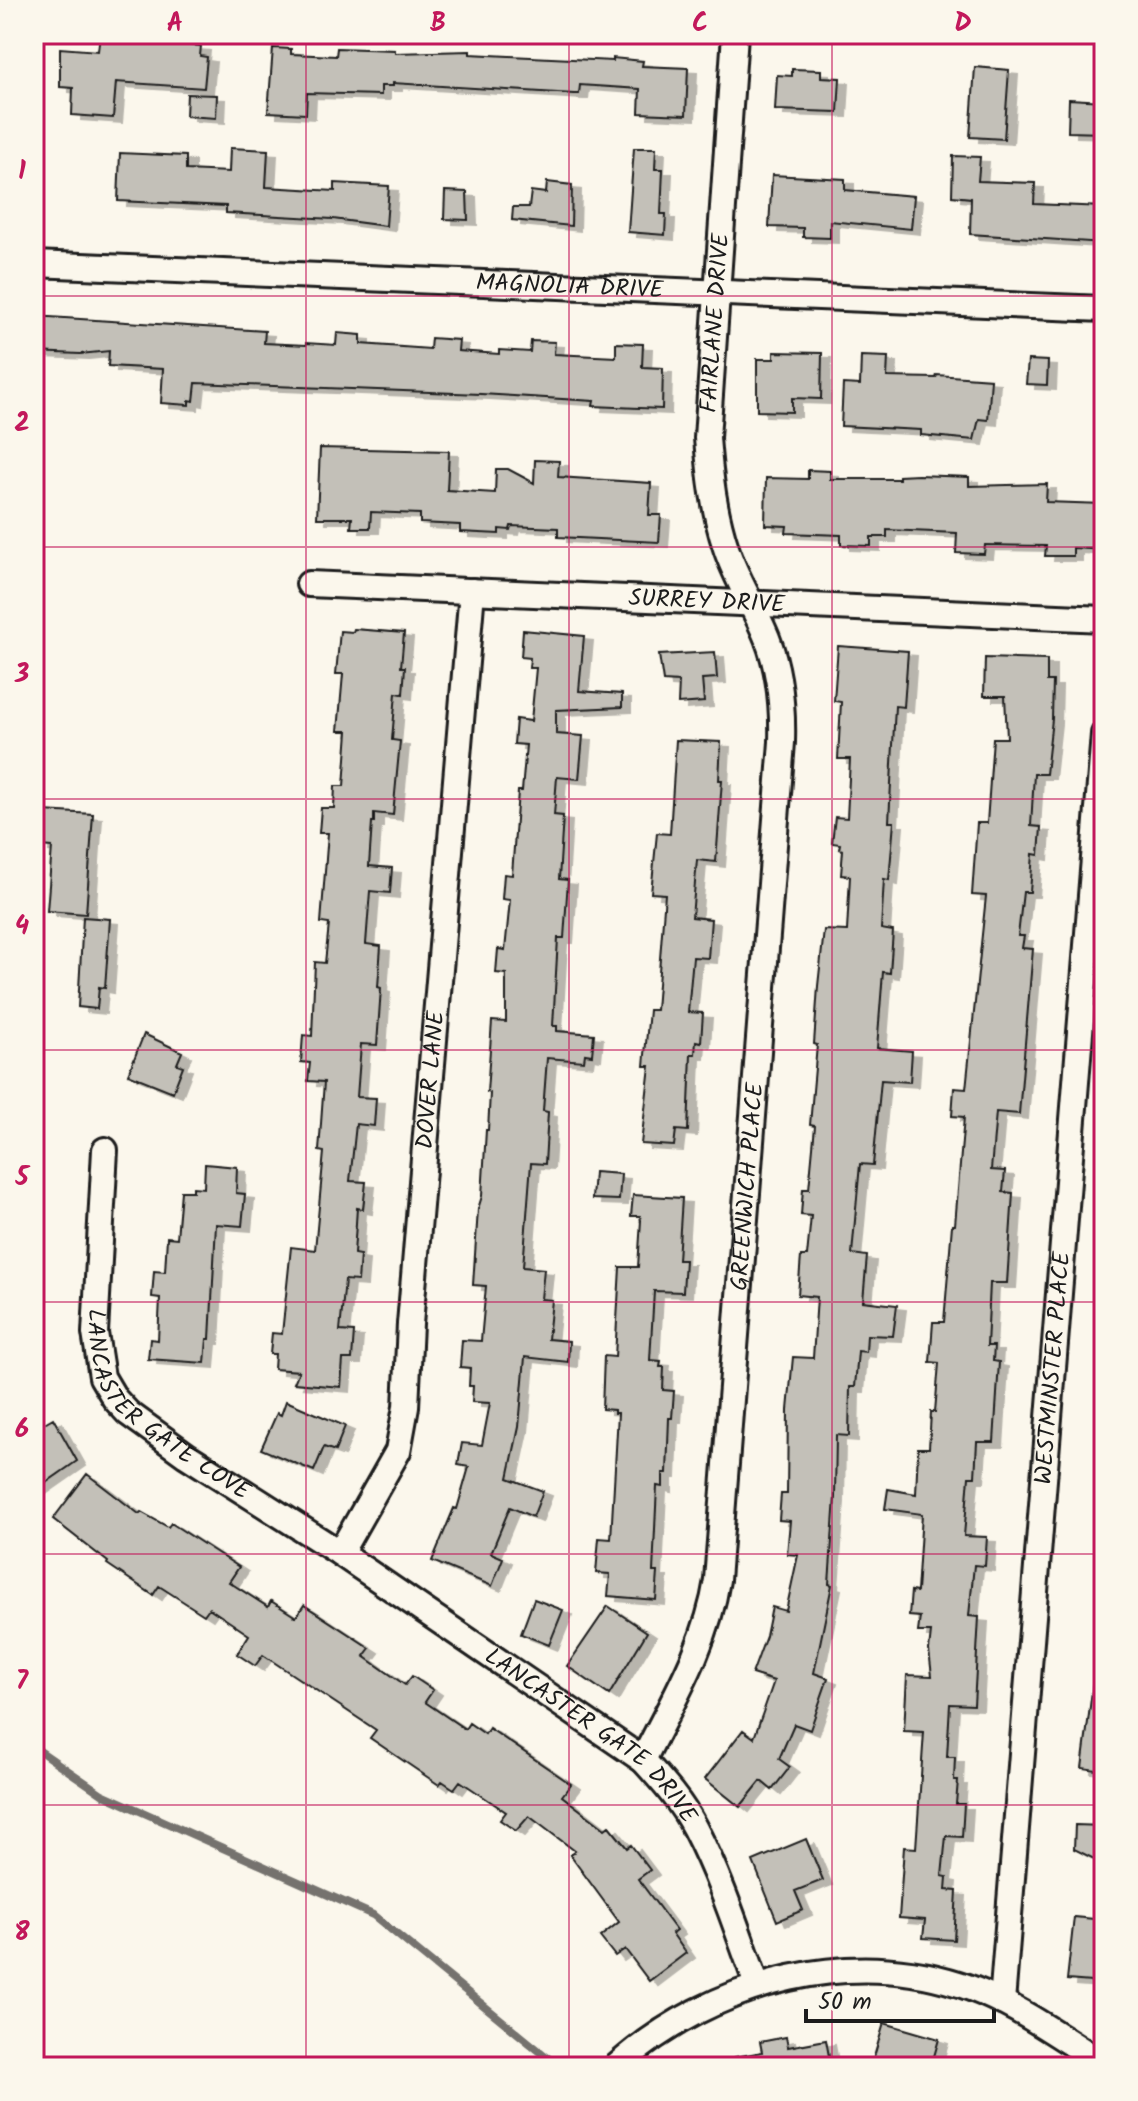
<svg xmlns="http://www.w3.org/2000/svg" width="1138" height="2101" viewBox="0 0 1138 2101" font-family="Kalam,sans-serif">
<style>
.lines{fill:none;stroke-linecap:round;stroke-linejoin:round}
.stream{stroke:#74726e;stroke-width:8}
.building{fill:#c3c0b8;stroke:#1c1c1c;stroke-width:2;filter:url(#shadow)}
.street-casing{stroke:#1c1c1c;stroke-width:30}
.street{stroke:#fbf7ec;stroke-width:24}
.grid{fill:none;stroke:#c2185b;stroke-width:2;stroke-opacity:0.55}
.labels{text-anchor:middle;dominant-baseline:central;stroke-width:8;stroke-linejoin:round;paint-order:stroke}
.street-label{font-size:24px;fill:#1c1c1c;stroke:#fbf7ec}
.neatline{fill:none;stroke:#c2185b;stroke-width:3}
.grid-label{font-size:26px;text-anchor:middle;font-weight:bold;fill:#c2185b}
</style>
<defs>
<filter id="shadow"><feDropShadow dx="9" dy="5" stdDeviation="0" flood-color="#0004"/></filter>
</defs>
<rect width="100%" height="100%" fill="#fbf7ec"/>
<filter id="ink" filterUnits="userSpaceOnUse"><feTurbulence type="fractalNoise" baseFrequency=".0125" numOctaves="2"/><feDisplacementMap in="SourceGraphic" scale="16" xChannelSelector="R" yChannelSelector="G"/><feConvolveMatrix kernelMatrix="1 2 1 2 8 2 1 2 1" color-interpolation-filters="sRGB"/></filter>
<g filter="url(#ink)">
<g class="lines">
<path class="stream" d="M34 1747 102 1794 373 1915 559 2067"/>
</g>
<path class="building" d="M100 34 120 35 119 41 164 44V35L190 37V45L201 46 200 56 207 57 204 88 116 82 113 118 72 115 73 88 60 87V48L98 51Z
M273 48 291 49V54L336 56 337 48 395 50V53L470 51V54L613 61V58L643 61 642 66 688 68 686 115 639 113 640 89 580 85 579 94H574L393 83V86H381V95L307 93 306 114 268 112Z
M975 67 1009 70 1004 139 970 137Z
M792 69 821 70V77L840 78 838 112 775 110 777 75 792 76Z
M187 94 217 95 216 118 186 116Z
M1069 99 1104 101V133L1068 132Z
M230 148 268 150 266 187 335 191V183L389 186 386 226 333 219 226 213V206L118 201 120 153 186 156V170L229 172Z
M634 148H656L655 169H663L661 214H666L665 235 628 232Z
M953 156 980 157 978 181 1035 183 1034 204 1104 207V243L970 234 971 198 952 196Z
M772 175 845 179V190L914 196 911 229 830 221V238L803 237V228L769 227Z
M547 182 572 185 571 226 512 220 513 207H529L531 191 546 193Z
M445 191 467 192 468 220 444 219Z
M34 316 265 331 264 343 306 345V343L336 345 337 333 361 335V344L430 349 431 338 459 340 458 351 499 354V350L530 352 531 341 555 342 554 354 616 357V343L643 344 642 367 663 368 662 409 593 406 594 401 481 394 196 383 194 401 189 400V405L161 403 163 369 108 366 109 351 80 354 34 352Z
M774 352 822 353 821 399 792 398V412L757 411V359H774Z
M861 356 888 357 887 377 936 378 937 375 991 379 988 420 979 419 974 440 921 435V430L841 426 843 384 860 385Z
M1028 360 1048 361 1047 385 1026 384Z
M320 448 449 451 447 490 495 493 496 469H508L534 483 535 460 559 461 558 477 651 483 649 515H661L659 542 558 537V528L511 526 510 530 499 529V534L460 532V525L420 523V514L371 512 370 528H351L352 518H317Z
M808 470 830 471V479H899V476L918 475 969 477V486L1047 484 1046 502 1104 504V550L1073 548V556H1045L1046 546 985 545 984 554 956 553 957 533 887 530V537H871V546L841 545V535L786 533 787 526 765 525 766 478 808 479Z
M354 629 404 633 401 667H405L403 694 396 693 392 740 400 741 393 815 374 813V822H372L369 866 392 868 390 893 370 891 366 944 381 946 378 987 381 988 377 1045 361 1044 357 1097 376 1098 374 1126 356 1124 350 1181 366 1182 363 1209 357 1208 354 1254 360 1255 358 1281 345 1280 340 1331 354 1332 352 1359H343L341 1387 294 1383 299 1371 274 1369 275 1354H270L272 1333 282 1334 291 1247 315 1250 324 1152 319 1151 324 1082 308 1081 310 1063 301 1062 303 1035 312 1036 315 962 325 963 329 924 321 923 328 833H319L321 808H334L335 786H344L348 731H338L343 674H336L340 631 353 632Z
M523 630 584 636 579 691 622 694V707L556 710V734L583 736 579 779 557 777 554 815 563 816 559 879 568 880 564 938H558L553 1026H557V1031L594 1034 592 1055 585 1054 584 1061 547 1058 543 1111 548 1112 545 1164 531 1163 523 1267 544 1269 541 1299 552 1300 548 1339 569 1341 568 1362 525 1357 519 1427 508 1478 543 1491 533 1517 510 1507 491 1553 503 1558 492 1586 432 1561 454 1508 457 1509 469 1467 458 1465 462 1443 482 1445 490 1403 472 1402 473 1386H469L470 1368 460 1367 462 1340 481 1341 486 1286 473 1285 478 1209 482 1196 486 1130H488L490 1093 487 1092 492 1021 506 1022V974L496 973 498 949 505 950 510 900 502 899 504 874 512 875 518 791H522L526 745 514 744 516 719 531 721 536 668H529L530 658 521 657Z
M838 646 908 651 904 707 895 706 889 822H894L889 880 884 879 881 929 893 931 890 973 883 972 877 1048 912 1051 910 1082 881 1080 873 1165 860 1164 852 1254 867 1256 863 1301 897 1305 893 1336 867 1335 866 1352 858 1351 855 1387H850L849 1436 836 1435 835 1497 829 1584 832 1585 814 1673 828 1678 810 1730 794 1724 779 1759 790 1767 772 1790 761 1781 740 1807 705 1779 743 1730 754 1738 774 1681 752 1674 766 1636 772 1607 786 1611 798 1555 787 1554 790 1521 779 1520 781 1494H787L788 1410 793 1357 813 1358 817 1297 798 1295 801 1256H807L811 1216 801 1215 803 1189H809L815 1126 810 1125 817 1045 814 1044 818 986 824 930 847 931 850 876 841 875 843 850 839 849 840 844 832 843 835 817 847 818 850 759H838L841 702 834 701Z
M715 652 717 678 702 679 704 702 678 704 679 682 663 681 659 655Z
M985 658 1047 660V681H1053L1052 719 1046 774H1034L1031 826 1041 827 1039 855 1033 854 1030 892H1023L1018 936H1024L1022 948 1033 949 1019 1114 996 1112 991 1170 1005 1171 1003 1192 1013 1193 1007 1283H990L987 1346H994L993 1361 999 1362 994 1442H977L975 1477H969L964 1536 987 1537 985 1566 974 1565 969 1616 979 1617 974 1705 950 1704 947 1757H955L954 1780H958L956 1804H964L962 1837 946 1836 942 1876 947 1877 946 1890 957 1891 954 1940 923 1938 925 1920 899 1918 904 1847 916 1848 924 1732 904 1731 907 1675 932 1676 929 1650 931 1632H918L920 1617 909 1616 911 1591 917 1592 922 1514 885 1509 888 1489 916 1494 918 1448H929L931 1412H935L939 1363 930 1362 933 1322H944L952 1225H955L964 1117 952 1116 954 1088 966 1089 986 896 972 895 977 823H987L993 738H1007L1005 696H984Z
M676 740 721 742 719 780H722L716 862 697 860 692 917 711 919 708 958 693 957 688 1012 703 1013 701 1042 696 1041 695 1054H691L688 1131 676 1130 674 1146 641 1144 650 1066H644L649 1010H656L665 894 651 893 657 833 670 834Z
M43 811 93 814 86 914 47 911 52 847 40 846Z
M83 917 110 919 105 988 99 987 97 1009 78 1007Z
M144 1034 182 1052 177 1064 183 1066 173 1092 128 1074Z
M205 1164 237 1167 236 1193 245 1194 242 1226 216 1224 210 1339H207L205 1363 148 1359 150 1339 158 1340 160 1298 152 1297 154 1271 165 1272 167 1237 177 1238 181 1191H193V1187L204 1188Z
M594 1172 621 1174 619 1200 592 1199Z
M633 1195 682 1198 678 1260H685L683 1292 654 1291 650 1360 661 1361 660 1367H664L663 1390 674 1391 672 1418H669L667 1473H663V1487L657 1486 653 1572H658L656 1600 608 1596 610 1574 596 1573 599 1538 611 1539 618 1413H614V1410L602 1409 604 1356 615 1357 620 1267H638L641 1220 640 1216H631Z
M286 1401 345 1426 335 1451 324 1447 314 1471 261 1449 277 1413 281 1415Z
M53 1418 77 1461 34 1491V1429Z
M87 1474 139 1514 141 1512 168 1527 171 1523 239 1567 229 1582 268 1607 271 1601 296 1617 304 1605 370 1648 364 1656 405 1685 412 1676 433 1690 425 1702 465 1729 469 1723 485 1734 489 1728 571 1784 562 1796 605 1829 609 1826 627 1848 631 1845 650 1870 638 1879 676 1930 672 1933 686 1953 649 1981 625 1949 615 1956 600 1937 619 1922 570 1855 575 1851 529 1816 516 1831 500 1820 506 1812 460 1781 454 1789 442 1781 439 1785 370 1738 376 1730 263 1655 255 1666 237 1654 249 1635 209 1608 204 1615 159 1586 153 1595 107 1564 108 1562 53 1519Z
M534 1599 563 1610 549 1645 521 1634Z
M608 1606 647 1632 609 1695 567 1666Z
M1093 1683 1104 1684V1771L1082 1768Z
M1075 1825 1104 1826V1864L1074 1849Z
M806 1839 823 1880 795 1891 803 1910 777 1921 753 1861Z
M1074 1917 1104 1920V1983L1067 1980Z
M884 2023 939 2039 931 2067H871Z
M786 2037 788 2047 826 2040 831 2067H736L735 2057 762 2052 760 2042Z"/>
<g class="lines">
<g class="street-casing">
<g id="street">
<path id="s1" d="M34 264 1104 309"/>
<path id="s2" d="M309 584 1104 619"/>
<path id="s3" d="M105 1150 95 1333 102 1377 115 1399 128 1413 186 1455 340 1553 643 1760C663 1782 682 1803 695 1829 721 1879 738 1933 757 1985"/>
<path id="s4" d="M340 1553 398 1451 406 1407 410 1324 472 591"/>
<path id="s5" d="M643 1760C672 1702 707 1645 717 1580L782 742C783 707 780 671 767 638 755 608 736 579 726 548 714 512 710 476 707 438L735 34"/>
<path id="s6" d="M1002 2002 1104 734"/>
<path d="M616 2067C713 1980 860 1941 983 1993 1025 2011 1065 2040 1104 2064"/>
</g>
</g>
<use href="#street" class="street"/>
</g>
</g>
<path class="grid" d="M306 34V2067M569 34V2067M832 34V2067M34 296H1104M34 547H1104M34 799H1104M34 1050H1104M34 1302H1104M34 1554H1104M34 1805H1104"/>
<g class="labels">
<g class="street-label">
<text stroke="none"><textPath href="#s1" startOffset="536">MAGNOLIA DRIVE</textPath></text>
<text stroke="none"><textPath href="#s5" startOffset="1468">FAIRLANE DRIVE</textPath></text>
<text stroke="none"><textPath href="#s2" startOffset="398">SURREY DRIVE</textPath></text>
<text stroke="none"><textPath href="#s4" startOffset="490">DOVER LANE</textPath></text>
<text stroke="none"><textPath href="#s5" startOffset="590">GREENWICH PLACE</textPath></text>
<text stroke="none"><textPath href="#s6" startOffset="636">WESTMINSTER PLACE</textPath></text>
<text stroke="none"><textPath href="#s3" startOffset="288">LANCASTER GATE COVE</textPath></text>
<text stroke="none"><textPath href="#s3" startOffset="838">LANCASTER GATE DRIVE</textPath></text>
</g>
</g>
<rect width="1138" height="2101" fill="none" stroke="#fbf7ec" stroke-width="88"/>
<path d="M806 2009v12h188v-12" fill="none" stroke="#1c1c1c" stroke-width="4"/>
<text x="818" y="2009" font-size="24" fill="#1c1c1c" stroke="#fbf7ec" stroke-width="6" paint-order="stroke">50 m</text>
<rect x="44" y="44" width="1050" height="2013" class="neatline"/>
<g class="grid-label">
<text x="175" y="31">A</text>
<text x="438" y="31">B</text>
<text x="700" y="31">C</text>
<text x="963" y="31">D</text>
<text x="22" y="179">1</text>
<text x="22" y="431">2</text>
<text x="22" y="682">3</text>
<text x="22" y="934">4</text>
<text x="22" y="1185">5</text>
<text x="22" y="1437">6</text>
<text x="22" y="1689">7</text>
<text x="22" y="1940">8</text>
</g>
</svg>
